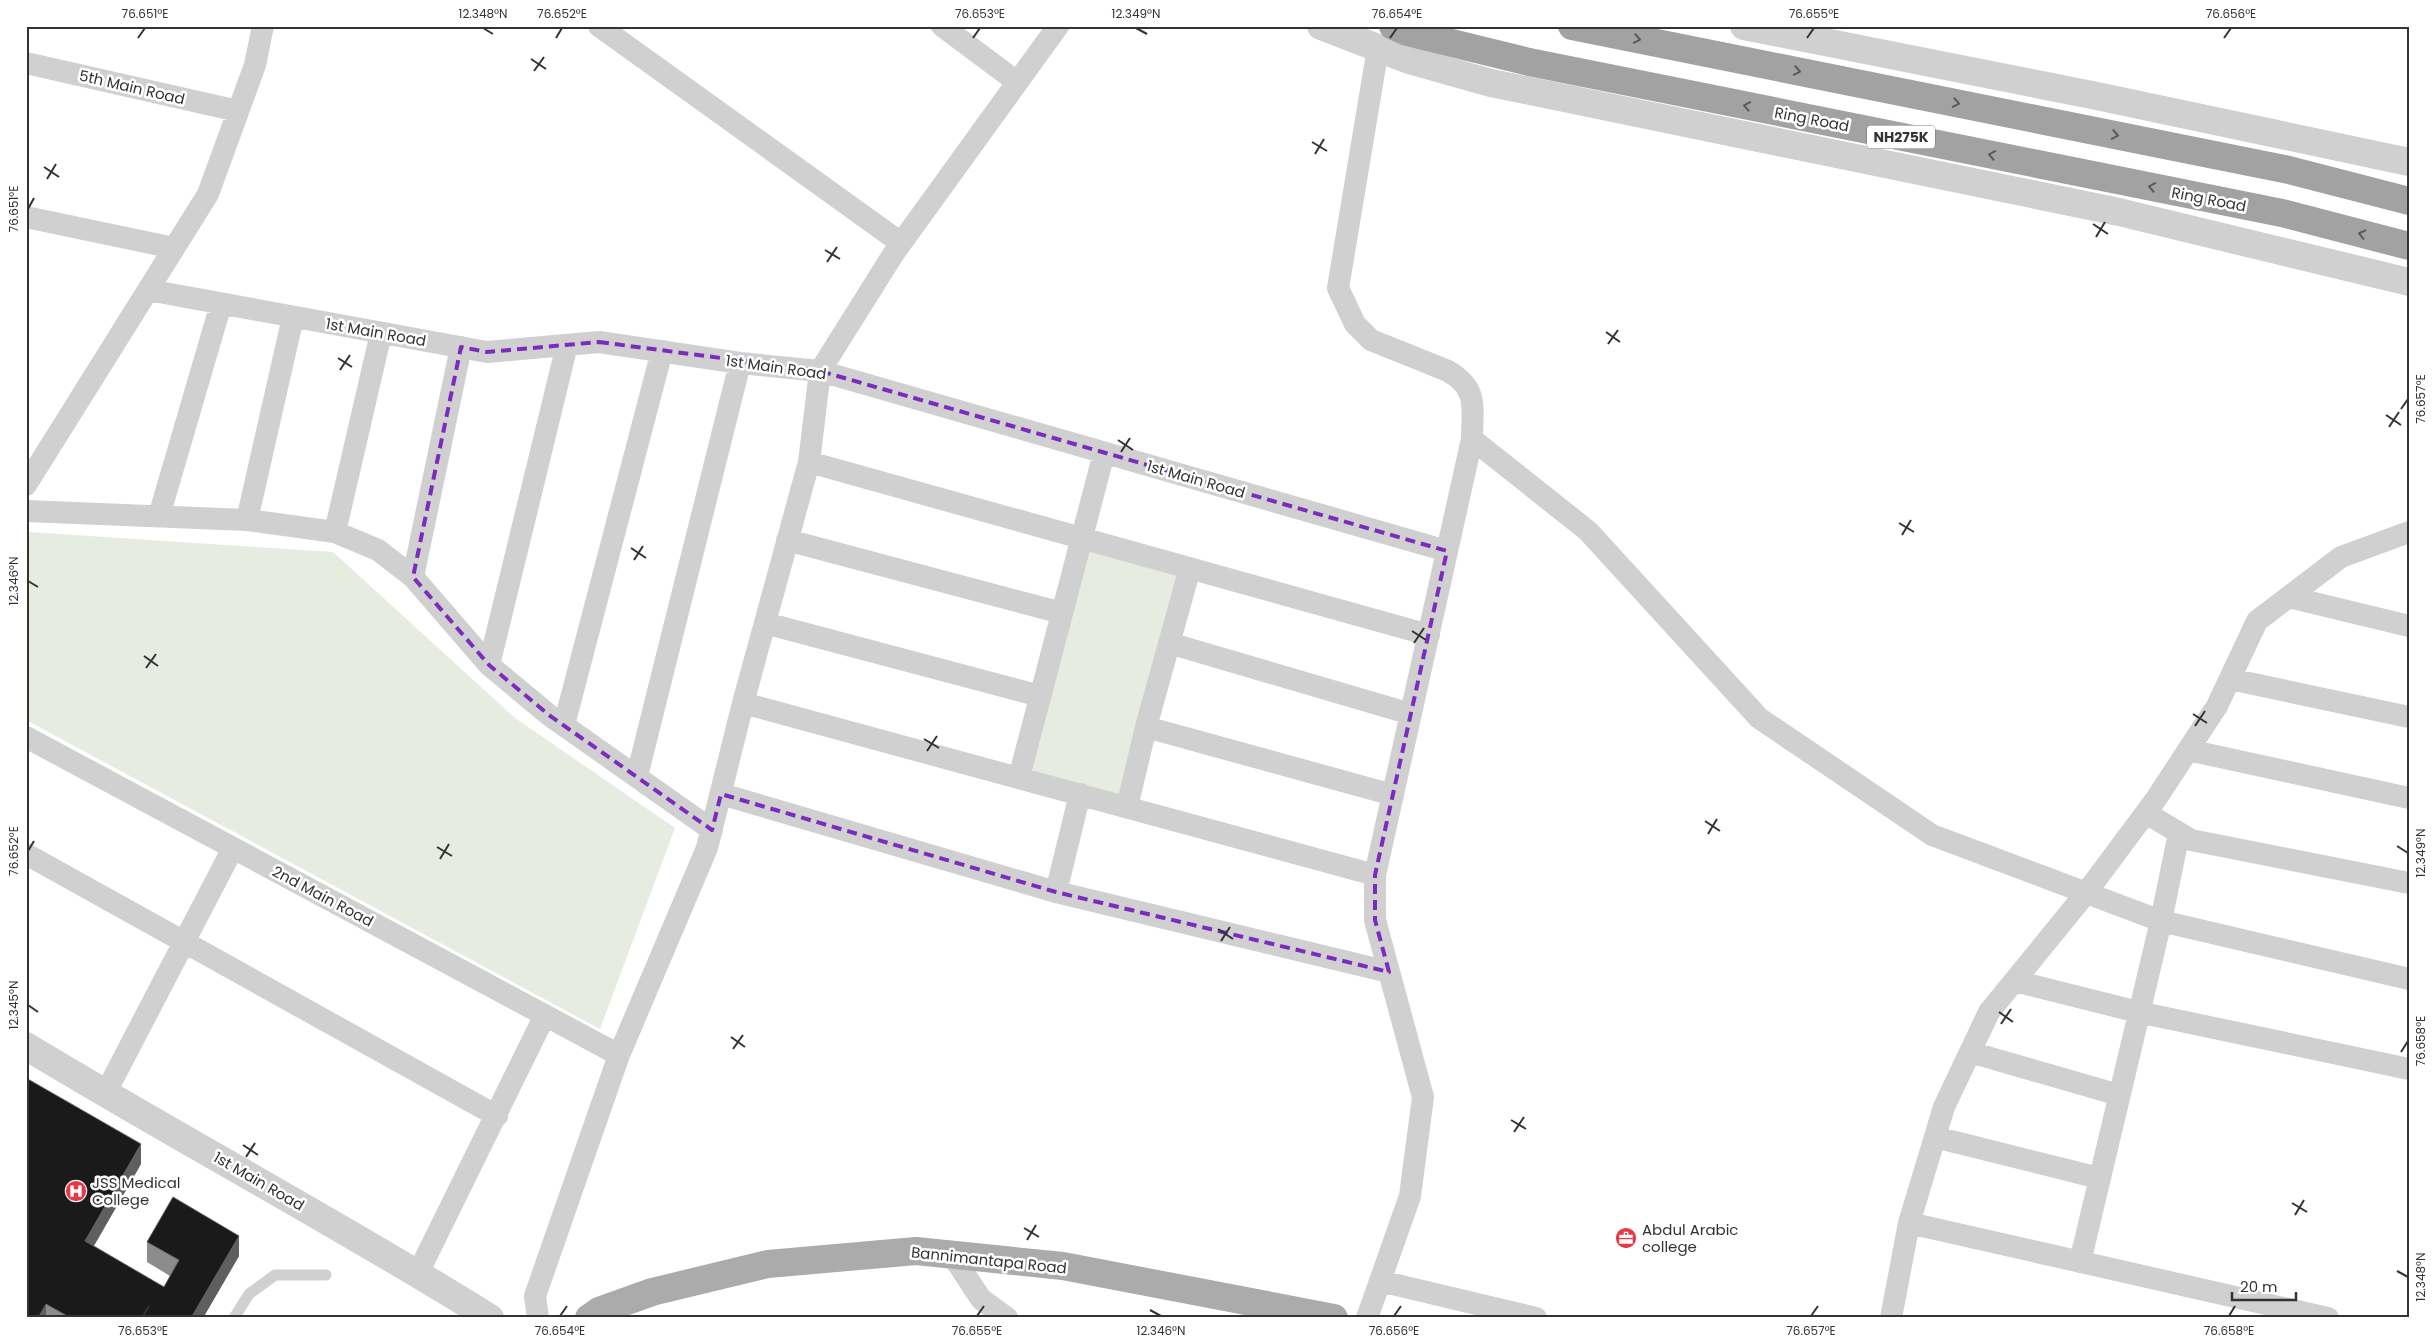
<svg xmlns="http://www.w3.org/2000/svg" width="2435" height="1344" viewBox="0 0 2435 1344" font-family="Poppins,sans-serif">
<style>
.green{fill:#e6ecdf}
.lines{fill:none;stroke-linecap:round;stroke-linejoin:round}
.service{stroke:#d0d0d0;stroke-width:11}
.minor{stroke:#d0d0d0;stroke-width:22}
.tertiary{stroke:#d0d0d0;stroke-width:28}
.primary{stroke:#ababab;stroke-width:28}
.trunk{stroke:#a2a2a2;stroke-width:28}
.wall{fill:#8c8c8c}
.shaded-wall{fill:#5f5f5f}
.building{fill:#1a1a1a;stroke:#5f5f5f}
.oneway{stroke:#5a5a5a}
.marked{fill:none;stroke:#7b2cbf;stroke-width:4;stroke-dasharray:10 6;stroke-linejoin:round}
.ticks{fill:none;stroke:#333;stroke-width:2}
.labels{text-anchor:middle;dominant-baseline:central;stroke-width:5;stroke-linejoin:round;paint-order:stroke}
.shield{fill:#fff;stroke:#707070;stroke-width:1}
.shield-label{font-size:14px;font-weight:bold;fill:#333}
.street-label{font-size:15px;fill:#333;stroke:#fff}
.poi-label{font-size:15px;fill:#333;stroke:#fff;text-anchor:start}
.neatline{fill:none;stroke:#333;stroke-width:2}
.ticks-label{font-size:12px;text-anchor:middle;fill:#333}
</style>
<rect width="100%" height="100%" fill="#fff"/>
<path class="green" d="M29 532 333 552 515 718 675 828 600 1029 26 720V536Z
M1089 551 1178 574 1121 797 1032 773Z"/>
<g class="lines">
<path class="service" d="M234 1318 249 1294 275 1275H326"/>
<path class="minor" d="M599 26 901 243
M942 26 1017 82
M26 63 238 111
M26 217 174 248
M148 290 487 352 599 342 740 363 820 371 1447 551
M1472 439 1588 531 1759 718 1932 835 2161 921 2409 979
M809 462 1429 635
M26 485 208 194 255 65 263 26
M26 511 247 520 335 532 378 550 413 577 489 665 549 715 712 830
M159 516 221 304
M247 520 293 317
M335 532 381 333
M787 540 1062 613
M413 577 461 347
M2289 597 2409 626
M765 623 1040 696
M1169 643 1411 714
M489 665 567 345
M2230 679 2409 717
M743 703 1375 875
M564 725 662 351
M1146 727 1393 795
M26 737 619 1055
M2188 750 2409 798
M637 776 740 363
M1019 778 1104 453
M721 794 1056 892 1389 972
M1127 807 1146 727 1190 568
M2146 813 2191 840 2409 883
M26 854 497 1116
M1056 892 1080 794
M2015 981 2138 1012 2409 1069
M1970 1052 2119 1095
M105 1094 233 848
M1935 1137 2099 1178
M1909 1223 2328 1318
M952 1255 981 1299 1007 1318
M2080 1262 2161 921 2179 833
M418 1273 545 1015
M1380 1281 1536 1318
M538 1318 535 1296 619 1055 707 848 743 703 809 462 820 371 894 253 1058 26
M1367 1318 1410 1196 1423 1097 1375 920V875L1472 439C1472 407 1479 389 1448 371L1371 340 1355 324 1338 288 1378 48
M1891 1318 1909 1223 1944 1107 1989 1012 2086 893 2156 799 2217 706 2257 621 2341 557 2409 532"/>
<path class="tertiary" d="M1321 26 1409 60 1491 83 2119 212 2409 282
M1744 26 2092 95 2409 162
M26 1046C179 1139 338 1223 490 1318"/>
<path class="primary" d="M589 1318 599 1311 652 1292 768 1264 916 1251 1063 1266 1334 1318"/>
<path class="trunk" d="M1393 26 1407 32 1529 62 2282 213 2409 246
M1572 26 2289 170 2409 201"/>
</g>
<path class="wall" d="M141 1164 94 1246 164 1287 170 1276 147 1262V1242L239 1256 203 1318H26Z"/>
<path class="shaded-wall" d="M141 1144V1164L85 1261V1241Z
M239 1236V1256L203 1318H191Z
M46 1304V1318H38Z"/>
<path class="building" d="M26 1078 141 1144 85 1241 164 1287 179 1260 147 1242 173 1197 239 1236 191 1318H71L46 1304 38 1318H26Z"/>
<defs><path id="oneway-chevron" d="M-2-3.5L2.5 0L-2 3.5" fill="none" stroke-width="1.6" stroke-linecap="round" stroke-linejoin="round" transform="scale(1.25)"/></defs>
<g class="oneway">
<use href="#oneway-chevron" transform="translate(1637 39) rotate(11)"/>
<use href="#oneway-chevron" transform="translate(1797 71) rotate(11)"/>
<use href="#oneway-chevron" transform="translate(1956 103) rotate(11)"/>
<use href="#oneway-chevron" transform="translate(1747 106) rotate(-169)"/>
<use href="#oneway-chevron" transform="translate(2115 135) rotate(11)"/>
<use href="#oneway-chevron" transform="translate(1992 155) rotate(-169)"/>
<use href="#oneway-chevron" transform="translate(2152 187) rotate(-169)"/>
<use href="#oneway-chevron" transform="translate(2362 234) rotate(-166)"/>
</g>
<path class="marked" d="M599 342 820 371 1447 551 1375 875V920L1389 972 1056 892 721 794 712 830 549 715 489 665 413 577 461 347 487 352Z"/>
<path class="ticks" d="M483 28 493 34M1136 28 1147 34M138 38 145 28M556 38 562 28M973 38 980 28M1390 38 1397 28M1807 38 1814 28M2224 38 2231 28M531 59 546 69M534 71 544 57M1312 142 1327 151M1315 154 1324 139M44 167 59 177M47 179 56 164M28 209 34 198M2093 224 2108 234M2096 237 2105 222M825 250 840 259M827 262 837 247M1606 332 1620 342M1608 344 1618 330M338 358 352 367M340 370 350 355M2401 409 2408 399M2386 415 2401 425M2389 427 2399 412M1118 440 1133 450M1121 452 1130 438M1899 523 1914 532M1902 535 1911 520M631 548 646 558M634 560 643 546M28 581 38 587M1412 631 1426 640M1414 643 1424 628M144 656 158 666M146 668 156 654M2193 714 2207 723M2195 726 2205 711M924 739 939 748M927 751 937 736M1705 821 1720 831M1708 834 1717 819M2397 846 2408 853M437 847 452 856M28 851 34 841M440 859 449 844M1218 929 1233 939M1221 941 1230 927M28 1005 38 1012M1999 1012 2013 1022M2001 1024 2011 1009M731 1037 745 1047M733 1049 743 1035M2401 1052 2408 1041M1511 1120 1526 1129M1514 1132 1524 1117M243 1145 258 1155M246 1157 255 1143M2292 1203 2307 1212M2295 1215 2304 1200M1024 1228 1039 1237M1027 1240 1036 1225M2397 1271 2408 1277M1150 1310 1161 1316M143 1316 149 1306M560 1316 567 1306M977 1316 984 1306M1394 1316 1401 1306M1811 1316 1818 1306M2229 1316 2235 1306"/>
<defs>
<g id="hospital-disc" transform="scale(1.125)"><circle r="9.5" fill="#e63946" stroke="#fff"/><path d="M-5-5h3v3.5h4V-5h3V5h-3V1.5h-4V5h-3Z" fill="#fff"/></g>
<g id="office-disc" transform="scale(1.125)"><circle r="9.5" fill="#e63946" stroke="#fff"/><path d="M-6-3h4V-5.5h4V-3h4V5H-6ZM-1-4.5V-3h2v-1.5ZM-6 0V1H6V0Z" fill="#fff"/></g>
</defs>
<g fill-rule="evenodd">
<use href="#hospital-disc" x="76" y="1191"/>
<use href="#office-disc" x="1626" y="1238"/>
</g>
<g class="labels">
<rect class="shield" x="1867" y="125.5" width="68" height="23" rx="4"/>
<g class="shield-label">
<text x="1901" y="137">NH275K</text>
</g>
<g class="street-label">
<text transform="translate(132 87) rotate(13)">5th Main Road</text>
<text transform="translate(1812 119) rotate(11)">Ring Road</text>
<text transform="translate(2209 199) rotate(11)">Ring Road</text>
<text transform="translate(376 332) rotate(10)">1st Main Road</text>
<text transform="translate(776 367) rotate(8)">1st Main Road</text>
<text transform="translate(1196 479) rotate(16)">1st Main Road</text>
<text transform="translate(323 896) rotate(28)">2nd Main Road</text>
<text transform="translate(259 1181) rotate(30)">1st Main Road</text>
<text transform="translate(989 1260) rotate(6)">Bannimantapa Road</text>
</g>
<g class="poi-label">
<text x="92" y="1182">JSS Medical<tspan x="92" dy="17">College</tspan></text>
<text x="1642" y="1229">Abdul Arabic<tspan x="1642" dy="17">college</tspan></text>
</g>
</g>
<rect width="2435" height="1344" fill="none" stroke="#ffffff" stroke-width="55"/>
<path d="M2232 1292v8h64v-8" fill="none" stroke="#333333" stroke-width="2.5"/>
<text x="2240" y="1292" font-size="15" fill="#333333" stroke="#ffffff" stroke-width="4" paint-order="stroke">20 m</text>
<rect x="28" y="28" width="2380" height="1288" class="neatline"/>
<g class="ticks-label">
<text x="145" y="18">76.651°E</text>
<text x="483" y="18">12.348°N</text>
<text x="562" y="18">76.652°E</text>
<text x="980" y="18">76.653°E</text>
<text x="1136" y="18">12.349°N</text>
<text x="1397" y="18">76.654°E</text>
<text x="1814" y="18">76.655°E</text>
<text x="2231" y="18">76.656°E</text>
<text transform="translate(14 209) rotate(-90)" y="4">76.651°E</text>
<text transform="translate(2421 399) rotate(-90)" y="4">76.657°E</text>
<text transform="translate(14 581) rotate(-90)" y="4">12.346°N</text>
<text transform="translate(14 851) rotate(-90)" y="4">76.652°E</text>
<text transform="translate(2421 853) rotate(-90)" y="4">12.349°N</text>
<text transform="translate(14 1005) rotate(-90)" y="4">12.345°N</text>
<text transform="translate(2421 1041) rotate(-90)" y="4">76.658°E</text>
<text transform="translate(2421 1277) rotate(-90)" y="4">12.348°N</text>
<text x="143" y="1335">76.653°E</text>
<text x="560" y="1335">76.654°E</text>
<text x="977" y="1335">76.655°E</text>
<text x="1161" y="1335">12.346°N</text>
<text x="1394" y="1335">76.656°E</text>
<text x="1811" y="1335">76.657°E</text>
<text x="2229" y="1335">76.658°E</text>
</g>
</svg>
